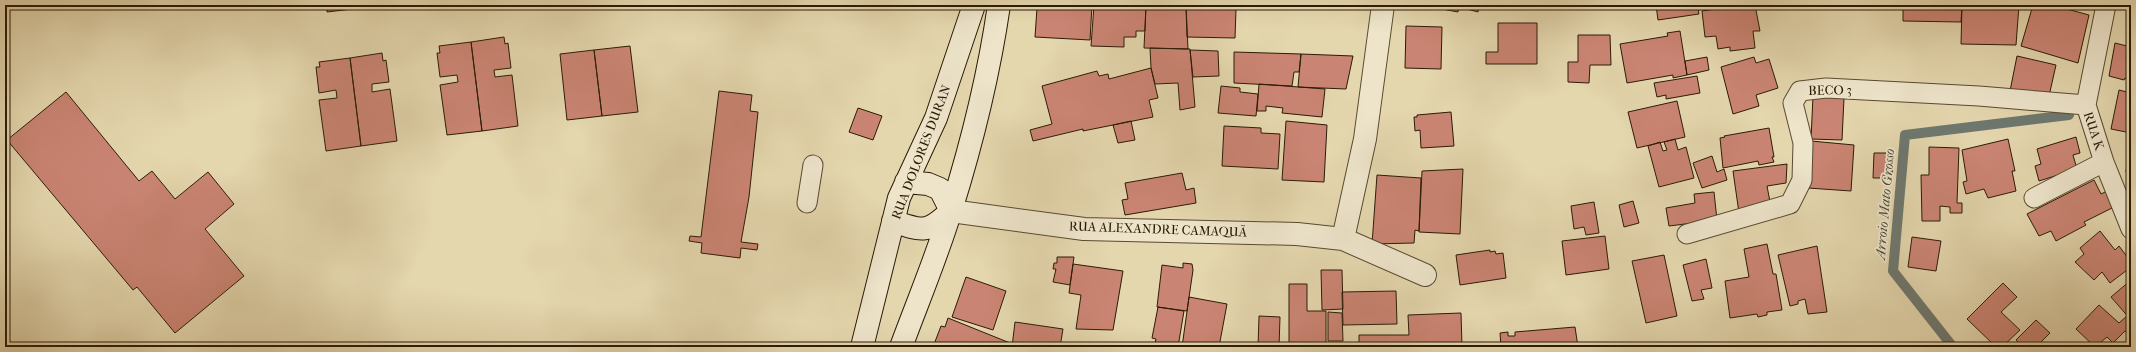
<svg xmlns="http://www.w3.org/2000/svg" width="2136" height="352" viewBox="0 0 2136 352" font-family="'IM FELL French Canon',serif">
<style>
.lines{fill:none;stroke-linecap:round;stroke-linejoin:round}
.stream{stroke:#6e786f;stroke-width:10}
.building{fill:#ca8473;stroke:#2b1b06}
.lane-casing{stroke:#594a30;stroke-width:21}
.street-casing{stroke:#594a30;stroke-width:24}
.secondary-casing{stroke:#2b1b06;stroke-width:24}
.lane{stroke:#ede4ca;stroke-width:19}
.street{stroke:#ede4ca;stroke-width:22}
.secondary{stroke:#ede4ca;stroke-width:22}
.labels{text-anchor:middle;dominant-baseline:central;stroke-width:3.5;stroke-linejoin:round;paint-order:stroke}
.street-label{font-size:13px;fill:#2b1b06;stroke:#ede4ca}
.water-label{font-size:14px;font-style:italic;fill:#4d4a3b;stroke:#ede4ca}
</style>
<rect width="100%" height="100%" fill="#e4d6ad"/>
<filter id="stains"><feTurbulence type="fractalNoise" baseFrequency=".005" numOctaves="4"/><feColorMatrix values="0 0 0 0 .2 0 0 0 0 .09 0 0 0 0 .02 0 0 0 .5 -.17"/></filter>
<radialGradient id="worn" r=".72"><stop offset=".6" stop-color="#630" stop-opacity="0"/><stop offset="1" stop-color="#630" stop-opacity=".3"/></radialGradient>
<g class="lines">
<path class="stream" d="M1953 347 1893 271 1905 135 2069 115"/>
</g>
<path class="building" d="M327 5H360L361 8 327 12Z
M1026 5H1092L1090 40 1035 37 1037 8 1026 7Z
M1094 5H1146L1145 31H1136V37H1124V47L1091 46Z
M1146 5H1186L1188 49 1144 48Z
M1421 5H1452L1459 7 1458 12Z
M1452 5H1479L1478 12Z
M1656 5H1697L1699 14 1658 20Z
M1697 5H1713V8L1698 10Z
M1743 5H1755L1760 31H1753L1755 48 1730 51V47L1718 49 1716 36 1705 37 1702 11Z
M1903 5H1962L1961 22 1903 21Z
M1962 5H2033H2019L2016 45 1961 44Z
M2033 5H2052L2089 15 2078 63 2021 46Z
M1186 7 1236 9 1235 38 1187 37Z
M1498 23H1537V64H1486V52H1498Z
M1406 26 1442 27 1441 69 1405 68Z
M1680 31 1687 75 1673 78V75L1627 83 1620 44 1668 36 1667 33Z
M1578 35H1610L1611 65H1590L1589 83 1568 82V62H1578Z
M504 37 505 44 508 43 511 68 494 70 495 77 512 75 518 126 482 131 471 42Z
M471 42 482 131 447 135 440 85 458 82 457 75 440 77 437 53H440L439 46Z
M2115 43 2131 47V80L2125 78 2124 80 2109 76Z
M630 46 638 112 602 116 594 50Z
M1150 48 1190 49 1195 107 1180 110 1178 83 1155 84 1151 68Z
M594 50 602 116 567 120 560 54Z
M1190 50 1218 51 1219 76 1193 77Z
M1234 52 1301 54 1299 72H1294L1292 86 1234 83Z
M382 53 383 61 386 60 389 82 372 84V92L390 89 397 141 361 146 350 58Z
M1301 54 1353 56 1346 89 1298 87Z
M2017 56 2056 65 2049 96H2009Z
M1707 57 1709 70 1687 75 1685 61Z
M1754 57 1756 63 1769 59 1778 88 1756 95 1759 106 1733 114 1721 67Z
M350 58 361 146 326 151 319 100 337 98 336 90 319 93 316 67H320L319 62Z
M1151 68 1158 98 1149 100 1153 117 1083 131V129L1033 141 1030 130 1052 124 1042 86 1097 71 1099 76 1108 74 1109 79Z
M1697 76 1700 93 1666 99V95L1657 97 1654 83Z
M1259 84 1325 89 1322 117 1282 113 1283 108 1266 106V111H1257Z
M1221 86 1240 88V92L1258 94 1256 116 1218 113Z
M2119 90 2131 93V133L2111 129Z
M719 91 752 95 750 111 758 112 749 197 741 242 758 244 757 250 741 248 740 258 701 253 702 243 689 241 690 236 701 237Z
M66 92 139 181 152 171 175 199 208 172 234 204 205 229 244 276 175 333 137 287 133 290 7 140Z
M1813 96 1844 98 1842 140 1811 139Z
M1677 101 1685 137 1637 148 1628 112Z
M858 108 882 116 873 140 849 132Z
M1451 112 1454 146 1421 148 1420 130 1415 131 1414 117H1417V115Z
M1131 121 1135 140 1118 143 1113 125Z
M1286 121 1327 125 1324 182 1282 180Z
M1224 126 1261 128V133L1280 134 1278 169 1222 166Z
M1769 128 1774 157H1772L1774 162 1759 165 1758 161 1723 168 1720 138 1725 137 1724 136Z
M2076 137 2080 153 2073 155 2077 169 2039 181 2035 166 2041 164 2037 149Z
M2130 137H2131V173L2126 172Z
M1675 139 1678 150 1686 147 1694 178 1659 187 1648 146 1660 142 1663 151 1667 150 1664 142Z
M2008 139 2015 171H2012L2016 191 1988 198 1984 189 1966 194 1963 182 1967 181 1962 150Z
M1811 141 1854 145 1851 191 1808 188Z
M1929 147 1959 148 1957 203H1962V213H1950V207L1940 206V221H1922L1921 175H1929Z
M1874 153H1893L1892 178H1873Z
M1712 156 1717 172 1724 169 1727 180 1702 188 1693 163Z
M1787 164 1786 183 1767 186 1771 207 1739 213 1733 171Z
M1463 169 1460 234 1419 232 1422 171Z
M1182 173 1186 190 1194 188 1196 203 1125 215 1122 200 1128 199 1125 183Z
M1377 175 1421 178 1419 231 1415 230 1414 243 1372 244Z
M2094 180 2101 194 2109 190 2116 206 2084 222 2086 225 2056 241 2051 231 2039 236 2027 214Z
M1714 192 1717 220 1669 226 1666 208 1695 203 1694 194Z
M1633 201 1639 223 1624 227 1619 205Z
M1594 202 1599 233 1586 235 1584 227 1574 229 1571 206Z
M2100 231 2115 250 2119 246 2131 262V267L2110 283 2102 272 2094 280 2075 262 2084 254 2080 248Z
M1605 236 1609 269 1566 275 1562 241Z
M1912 237 1941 241 1936 271 1908 267Z
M1767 244 1773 274H1776L1782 310 1767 312V315L1758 317 1757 314 1730 318 1725 281 1749 277 1744 249Z
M1817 246 1827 312 1808 314 1805 299 1798 301V304L1790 306 1778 255Z
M1490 250V252L1495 251 1496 254 1503 253 1506 278 1460 285 1456 255Z
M1664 255 1677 316 1646 323 1632 261Z
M1057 257H1074L1070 285 1053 282 1056 269H1053L1054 263H1057Z
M1706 259 1712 288 1701 290 1704 299 1692 301 1683 265Z
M1183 263 1192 264 1193 270 1187 311 1157 307 1162 265 1183 268Z
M1073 264 1123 271 1113 330 1076 329 1081 295 1069 293Z
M1321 270H1342L1343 309 1322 310Z
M966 277 1006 291 993 330 952 317Z
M2131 280V320L2111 297Z
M2003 283 2017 297 2001 312 2020 330 2002 347H1996L1967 319Z
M1289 284H1307V311H1326V347H1289Z
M1396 291 1397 324 1343 325 1342 292Z
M1189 297 1227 304 1219 347H1182Z
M2099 305 2119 323 2127 316 2131 321V331L2128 334 2125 331 2113 343 2107 337 2095 347 2076 329Z
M1158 307 1184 311 1178 347H1154L1156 339 1152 338Z
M1328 312 1342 313 1343 341H1328Z
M1461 313 1462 347H1359V335H1409L1408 315Z
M1259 316 1280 317 1279 347H1258Z
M948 318 1010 343 1009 347H933L941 326 945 327Z
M2036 320 2050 333 2036 347H2023L2016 340Z
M1015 322 1063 329 1060 347H1012Z
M1575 327 1578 347H1501L1500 333 1508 332V336H1515V332Z"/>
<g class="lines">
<g class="lane-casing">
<path id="lane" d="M2106 5 2086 105 2104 162 2131 229
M2034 198 2104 162
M807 203 813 165
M1687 234 1790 204 1802 180 1803 143 1793 103 1800 91 1826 88 1979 96 2086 105"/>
</g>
<g class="street-casing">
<path id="street" d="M951 211 1084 229 1297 234 1343 239 1425 275
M1343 239 1365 139 1383 5"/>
</g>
<g class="secondary-casing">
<path id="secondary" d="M893 221C923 232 928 233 951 211L940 189 928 184 906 182
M862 347 899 198 936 118 974 5
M901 347C918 301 937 256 951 210 972 143 989 74 999 5"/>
</g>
<use href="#lane" class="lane"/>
<use href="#street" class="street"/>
<use href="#secondary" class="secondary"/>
</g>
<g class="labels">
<g class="street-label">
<text transform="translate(1830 90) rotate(-1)">BECO 3</text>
<text transform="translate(2094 131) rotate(72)">RUA K</text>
<text transform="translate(921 152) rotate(-69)">RUA DOLORES DURAN</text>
<text transform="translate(1158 229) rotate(2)">RUA ALEXANDRE CAMAQUÃ</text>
</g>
<g class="water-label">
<text transform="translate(1885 204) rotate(-85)">Arroio Mato Grosso</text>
</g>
</g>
<rect width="2136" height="352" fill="none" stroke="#e4d6ad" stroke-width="20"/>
<rect x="6" y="6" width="2124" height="340" fill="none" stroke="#2b1b06" stroke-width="2"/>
<rect x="10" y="10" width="2116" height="332" fill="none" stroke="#2b1b06"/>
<rect width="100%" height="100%" filter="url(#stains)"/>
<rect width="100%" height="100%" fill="url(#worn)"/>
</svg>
